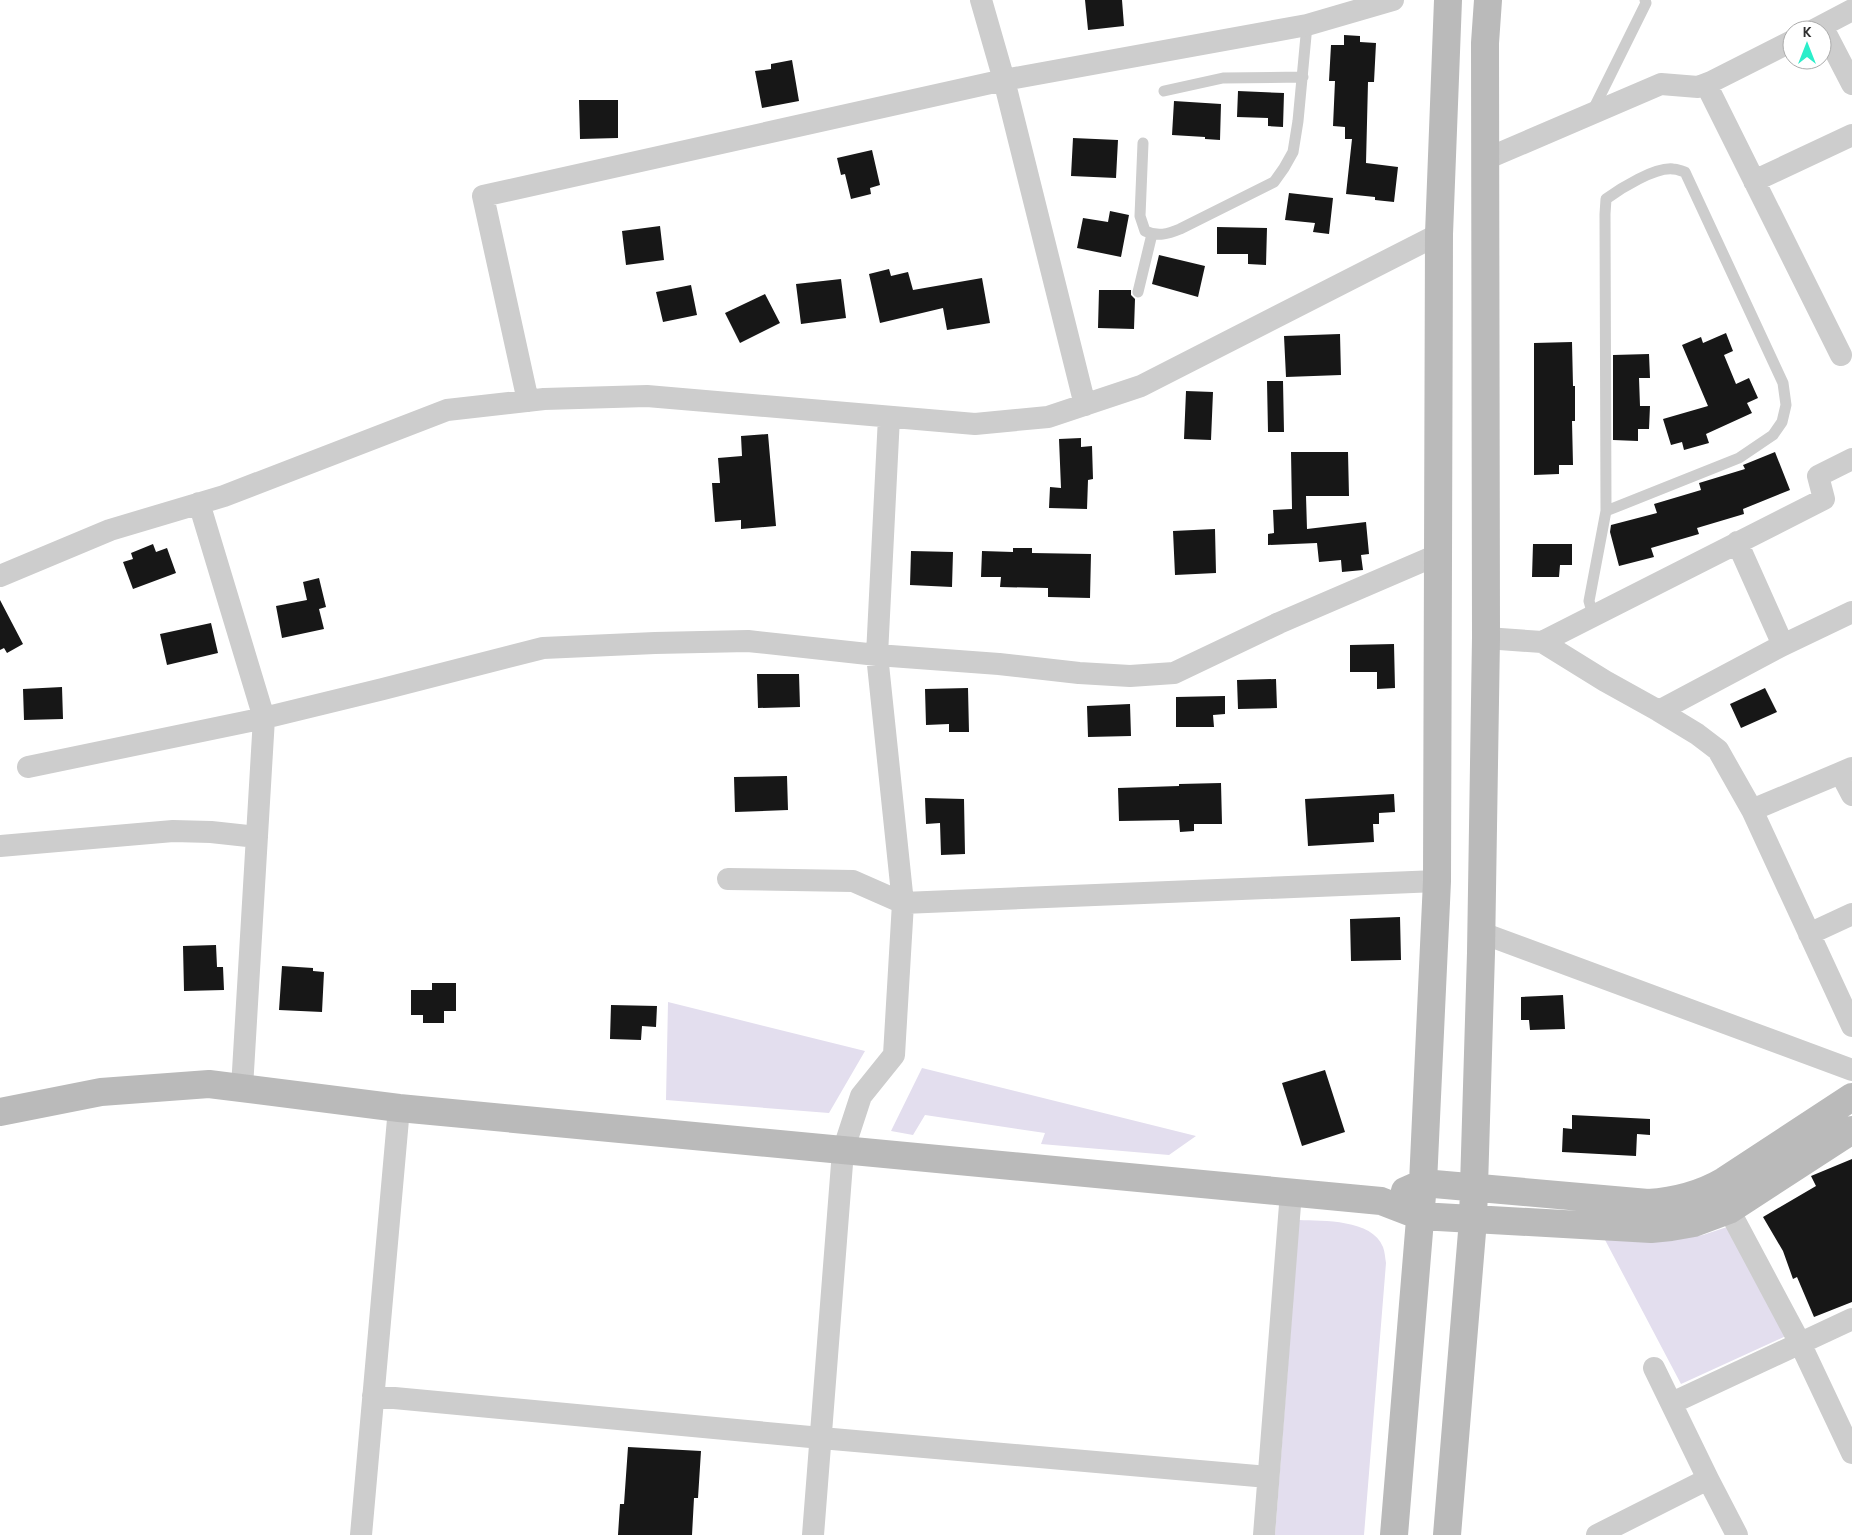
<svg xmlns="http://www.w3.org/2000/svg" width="1852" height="1535" viewBox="0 0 1852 1535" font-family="'Space Grotesk',sans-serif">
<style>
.green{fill:#e3deee}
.building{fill:#171717}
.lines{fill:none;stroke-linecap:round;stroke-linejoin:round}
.lane{stroke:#cdcdcd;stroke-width:11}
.street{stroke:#cdcdcd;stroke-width:22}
.secondary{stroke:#bababa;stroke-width:28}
</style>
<rect width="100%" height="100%" fill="#fff"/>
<path class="green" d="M668 1002 865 1051 829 1113 666 1100Z
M922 1068 1196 1136 1169 1155 1041 1144 1045 1133 925 1115 913 1135 891 1131Z
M1299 1220C1323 1221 1372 1219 1383 1247 1385 1252 1385 1258 1386 1263L1364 1535H1275Z
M1733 1225 1786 1336 1681 1384 1604 1238 1667 1241 1703 1235Z"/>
<path class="building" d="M1085 0H1122L1124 26 1088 30Z
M1344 35 1360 36V42L1376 43 1374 82H1368L1366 163 1398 167 1394 202 1375 200V197L1346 194 1352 139H1345V127L1333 126 1335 81H1329L1331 45H1344Z
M792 60 799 101 762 108 755 71 771 69V64Z
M1238 91 1284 93 1283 127 1268 126V118L1237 117Z
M579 100H618V138L580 139Z
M1174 101 1221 104 1220 140 1205 139V137L1172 135Z
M1073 138 1118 140 1116 178 1071 176Z
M872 150 880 185 870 188 871 194 851 199 845 174 841 175 837 158Z
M1289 193 1333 198 1329 234 1313 232 1315 223 1285 220Z
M1110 211 1129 215 1121 257 1077 248 1083 218 1108 222Z
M660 226 664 260 626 265 622 231Z
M1217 227 1267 228 1266 265 1248 264V254H1217Z
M1159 255 1205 266 1198 297 1152 284Z
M889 269 891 276 908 272 913 290 982 278 990 323 947 330 943 308 880 323 869 274Z
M841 279 846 318 801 324 796 284Z
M691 285 697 315 663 322 656 292Z
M1099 290H1131V295L1135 299 1134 329 1098 328Z
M765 294 780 323 740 343 725 313Z
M1726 333 1733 351 1724 355 1736 384 1749 378 1758 398 1747 403 1752 413 1706 434 1709 443 1684 450 1682 442 1671 445 1663 419 1708 406 1682 345 1701 337 1703 343Z
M1340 334 1341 375 1286 377 1284 336Z
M1572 342 1573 386H1575V421H1572L1573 465H1559V474L1534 475V343Z
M1649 354 1650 378H1639L1640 406H1650L1649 429H1638V441L1613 440V355Z
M1267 381H1283L1284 432H1268Z
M1186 391 1213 392 1211 440 1184 439Z
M768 434 776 526 741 529V520L715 522 712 483H720L718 458 742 456 741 436Z
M1081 438V447L1092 446 1093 479 1088 480 1087 509 1049 508 1050 487 1061 488 1059 439Z
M1291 452H1348L1349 496H1306L1307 529 1366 522 1369 554 1361 555 1363 570 1342 572 1341 560 1319 562 1317 543 1268 545V534L1274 533 1273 510 1292 509Z
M1775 452 1790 490 1743 509 1744 514 1697 528 1699 534 1651 548 1654 557 1619 566 1610 532 1611 525 1657 513 1654 504 1701 490 1699 483 1745 469 1743 465Z
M1215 529 1216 573 1175 575 1173 531Z
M153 544 156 552 167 548 176 573 133 589 123 562 133 559 131 553Z
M1533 544H1572V565H1560L1559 577H1532Z
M1013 548H1032V553L1091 554 1090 598 1048 597V588L1000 587 1001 577H981L982 551 1013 552Z
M911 551 953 552 952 587 910 585Z
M319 578 326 607 319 609 324 629 282 638 276 606 307 600 303 582Z
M0 600 23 644 7 653 4 648 0 650Z
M211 623 218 653 167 665 160 634Z
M1394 644 1395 688 1377 689V672H1350V645Z
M757 674H799L800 707 758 708Z
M1276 679 1277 708 1238 709 1237 680Z
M62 687 63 719 24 720 23 689Z
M968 688 969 732H949V724L926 725 925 689Z
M1765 688 1777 712 1741 728 1730 704Z
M1225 696V714L1213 715 1214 727H1176V697Z
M1130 704 1131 736 1088 737 1087 706Z
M787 776 788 810 735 812 734 777Z
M1221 783 1222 824H1194V831L1180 832 1179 820 1119 821 1118 788 1179 786V784Z
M1394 794 1395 812 1379 813V824H1373L1374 842 1308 846 1305 799Z
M925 798 964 799 965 854 941 855 940 823 926 824Z
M1400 917 1401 960 1351 961 1350 919Z
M216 945 217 967H223L224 990 184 991 183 946Z
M282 966 313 968V971L324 972 322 1012 279 1010Z
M432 983H456V1011H444V1023H423V1015H411V990H432Z
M1563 995 1565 1029 1530 1030 1529 1020H1521V997Z
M611 1005 657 1006 656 1027 642 1026 641 1040 610 1039Z
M1325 1070 1345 1132 1302 1146 1282 1083Z
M1572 1115 1650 1119V1135L1637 1134 1636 1156 1562 1152 1563 1128 1572 1129Z
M1852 1159V1302L1814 1317 1797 1277 1793 1279 1783 1251 1763 1217 1816 1186 1811 1176Z
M628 1447 701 1451 698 1498H694L692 1535H618L620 1504H624Z"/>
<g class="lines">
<path class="lane" d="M1164 91 1223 78 1303 77
M1592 112 1646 3 1645 0
M1143 143 1140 216 1145 231C1158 237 1168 234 1180 229L1274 182 1284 168 1293 152 1298 121 1307 25
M1138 292 1152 234
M1593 615 1589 601 1606 511 1605 214 1606 199C1621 188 1655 167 1673 169 1677 169 1681 171 1685 172L1783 383 1786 405 1782 422 1773 435 1739 458 1606 511"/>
<path class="street" d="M981 0 1004 80 1085 405
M1822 26 1852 84
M1814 30 1852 10
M1706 84 1841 355
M1486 159 1661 84 1698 87 1711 82 1792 41
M1754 181 1852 135
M528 401 483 196 1004 80 1307 25 1393 0
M199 503 264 718 242 1088
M1737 542 1783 645
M0 576 110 530 224 496 447 410 544 399 647 396 975 424 1048 417 1141 386 1439 234
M1852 612 1783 645 1659 711 1697 734 1718 750 1752 810 1852 1026
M1486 638 1542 642 1605 681 1659 711
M1542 642 1824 499 1818 476 1852 459
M28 767 264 718 383 689 543 648 655 643 748 641 877 655 999 664 1079 673 1130 676 1174 673 1279 623 1437 555
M1841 774 1852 795
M1752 810 1852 768
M0 846 173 831 211 832 257 837
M728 879 853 881 903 903 1437 881
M1482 933 1852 1070
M1809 934 1852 914
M1729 1210 1800 1343 1852 1453
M1654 1368 1708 1479 1737 1535
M373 1396 821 1438 1268 1477
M1672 1403 1852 1319
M361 1535 399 1108
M813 1535 843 1151 861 1096 894 1055 903 903 877 655 889 417
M1264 1535 1291 1192
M1597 1535 1708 1479"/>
<path class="secondary" d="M0 1112 101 1092 209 1084 399 1108 1381 1201 1420 1216 1651 1229 1671 1227 1694 1223 1729 1210 1852 1130
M1405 1191 1423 1183 1648 1203C1676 1201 1700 1195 1724 1181L1852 1097
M1394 1535 1423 1183 1437 881 1439 234 1448 0
M1447 1535 1473 1220 1481 953 1486 638 1485 43 1488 0"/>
</g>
<g transform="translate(1807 45)"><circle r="24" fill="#ffffff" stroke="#acacac"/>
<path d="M0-4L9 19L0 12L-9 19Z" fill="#2beeca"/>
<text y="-8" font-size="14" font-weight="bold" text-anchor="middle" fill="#303030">K</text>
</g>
</svg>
